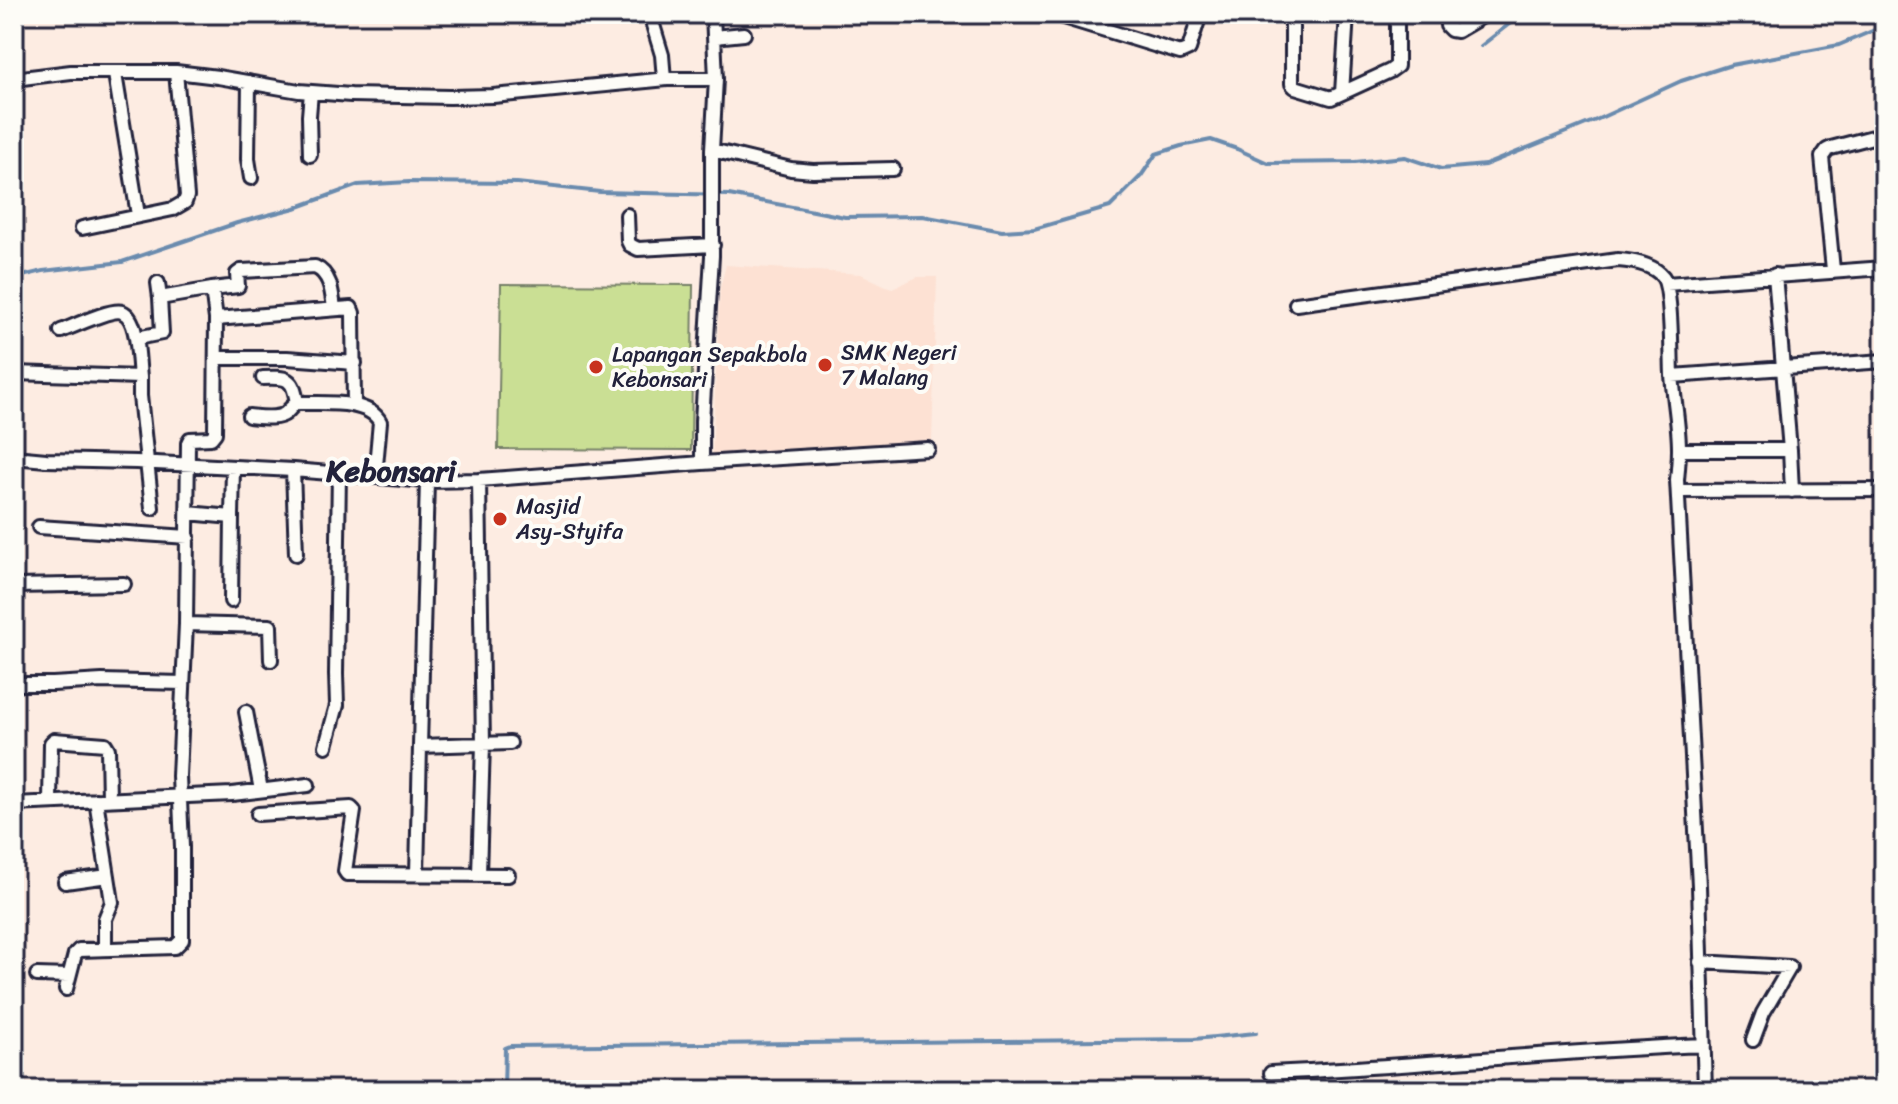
<svg xmlns="http://www.w3.org/2000/svg" width="1898" height="1104" viewBox="0 0 1898 1104" font-family="Sriracha,sans-serif">
<style>
.built{fill:#fde1d3}
.garden{fill:#cadf94;stroke:#768068;stroke-width:2}
.lines{fill:none;stroke-linecap:round;stroke-linejoin:round}
.stream{stroke:#6b8bae;stroke-width:4}
.street-casing{stroke:#22223b;stroke-width:18}
.street{stroke:#fdfcf7;stroke-width:12}
.poi-dot{fill:#c8321e;stroke:#fdfcf7;stroke-width:3}
.labels{text-anchor:middle;dominant-baseline:central;stroke-width:8;stroke-linejoin:round;paint-order:stroke}
.poi-label{font-size:22px;fill:#22223b;stroke:#fdfcf7;text-anchor:start}
.district-label{font-size:30px;font-weight:bold;fill:#22223b;stroke:#fdfcf7}
</style>
<rect width="100%" height="100%" fill="#fdece2"/>
<filter id="ink" filterUnits="userSpaceOnUse"><feTurbulence type="fractalNoise" baseFrequency=".0125" numOctaves="2"/><feDisplacementMap in="SourceGraphic" scale="16" xChannelSelector="R" yChannelSelector="G"/><feConvolveMatrix kernelMatrix="1 2 1 2 8 2 1 2 1" color-interpolation-filters="sRGB"/></filter>
<g filter="url(#ink)">
<path class="built" d="M726 265 861 274 886 286 892 288 918 277H937L932 442 712 457 720 288Z"/>
<path class="garden" d="M501 284 693 285 691 450 498 449Z"/>
<g class="lines">
<path class="stream" d="M1481 46 1522 14
M14 278 43 271 122 262 237 223 295 208 358 185 409 182 517 183 600 192 729 195 845 217 923 216 1002 231 1034 229 1110 207 1141 176 1156 154 1181 146 1211 140 1237 149 1268 163 1355 162 1405 157 1441 169 1485 165 1596 120 1681 81 1731 65 1839 45 1884 26
M504 1090 505 1048 510 1046 1194 1039 1256 1033"/>
<g class="street-casing">
<path id="street" d="M653 14V25L662 55 664 79
M1053 14 1180 53 1189 49 1200 14
M1292 14V84L1295 87 1331 98 1342 93 1347 14
M1447 14V26L1451 30 1457 31 1486 14
M714 37 744 34
M115 74 138 215
M14 79 71 72H176L218 77 299 91 351 95 450 97 493 96 667 79H716
M249 82 248 159 251 178
M1342 93 1390 71 1397 66V14
M712 150 791 169 813 171 893 169
M310 155 309 116 311 92
M627 215 628 241 630 245 638 249 713 245
M82 228 173 209 185 202 187 196 176 72
M1833 270 1822 157 1827 150 1831 148 1884 134
M158 283 160 298 212 289
M1666 284 1884 268
M1296 304 1618 260C1633 261 1653 264 1663 277 1672 290 1671 357 1672 375 1674 400 1679 425 1679 449 1679 460 1678 470 1677 480L1699 886 1705 1090
M216 319 351 308 353 313 354 405
M61 331C72 327 112 308 122 312 139 318 138 362 140 377
M137 338 162 333 160 298
M216 358H287L355 363
M14 373 140 377V396L152 508
M1672 376 1884 361
M263 378C287 377 293 377 297 403
M249 416C260 417 278 420 286 413 290 409 293 405 297 403 320 404 368 398 380 422L375 477
M1679 450H1790L1775 275
M1790 450 1792 491
M14 457 46 460 136 462 293 470 427 481 479 480 702 463 928 449
M702 463V421L712 256V150L716 79 713 14
M293 470 296 554
M479 480 483 744 479 874
M1678 491 1884 490
M188 513 232 517 231 601
M232 517 233 467
M39 527 188 537
M14 586 124 584
M186 624 270 626 271 660
M14 684H53L102 681 183 683
M246 712 261 790
M326 746 337 705 336 674 339 473
M420 746 427 481
M96 800 112 902 105 919V949
M50 802 51 743 54 740 105 744 108 749 109 799
M14 804 232 794 308 785
M258 814 351 808 354 811 345 871 347 874 508 875
M417 874 420 746 510 743
M65 882 108 876
M1700 962 1790 967 1763 1013 1753 1040
M37 975 69 976
M66 989 75 954 79 950 175 947 182 940V847L179 776 186 624 188 443 190 439 211 438 215 433 216 319 212 289 238 286 237 274 241 271 315 267C331 274 332 293 334 309
M1271 1073C1416 1066 1560 1051 1704 1045"/>
</g>
<use href="#street" class="street"/>
</g>
</g>
<g class="poi-dot">
<circle cx="825" cy="365" r="8"/>
<circle cx="596" cy="367" r="8"/>
<circle cx="500" cy="519" r="8"/>
</g>
<g class="labels">
<g class="poi-label">
<text x="841" y="352">SMK Negeri<tspan x="841" dy="25">7 Malang</tspan></text>
<text x="612" y="354">Lapangan Sepakbola<tspan x="612" dy="25">Kebonsari</tspan></text>
<text x="516" y="506">Masjid<tspan x="516" dy="25">Asy-Styifa</tspan></text>
</g>
<g class="district-label">
<text x="391" y="471">Kebonsari</text>
</g>
</g>
<rect width="1898" height="1104" fill="none" stroke="#fdfcf7" stroke-width="48"/>
<rect x="24" y="24" width="1850" height="1056" fill="none" stroke="#22223b" stroke-width="3" filter="url(#ink)"/>
</svg>
